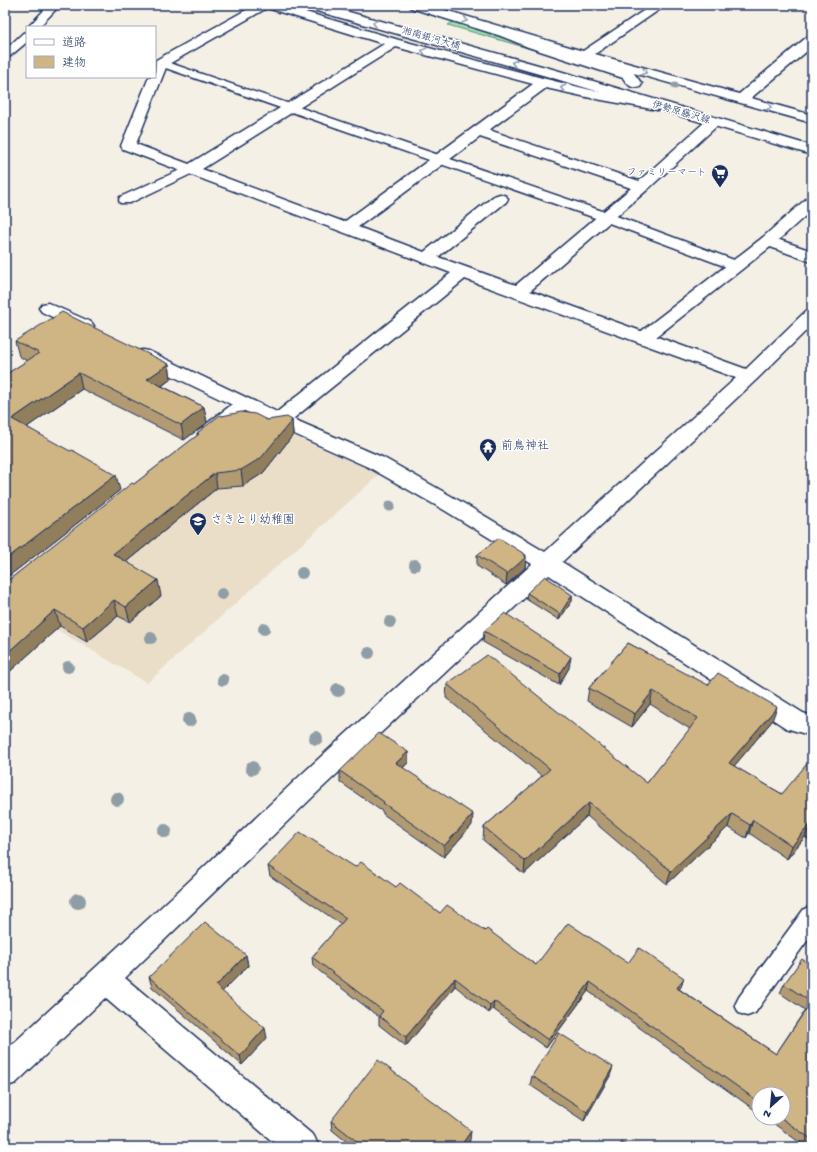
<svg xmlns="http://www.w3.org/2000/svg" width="817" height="1152" viewBox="0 0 817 1152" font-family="'Gochi Hand','Klee One',sans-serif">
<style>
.built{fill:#eadec9}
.green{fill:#9ce0ab;stroke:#5c8884}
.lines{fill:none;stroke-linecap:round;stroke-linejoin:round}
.service-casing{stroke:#1b2f5e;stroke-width:3}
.minor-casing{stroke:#1b2f5e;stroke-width:3}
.tertiary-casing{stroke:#1b2f5e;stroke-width:3}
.primary-casing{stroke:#1b2f5e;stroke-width:3}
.service{fill:#fff;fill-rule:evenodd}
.minor{fill:#fff;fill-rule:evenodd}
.tertiary{fill:#fff;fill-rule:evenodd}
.primary{fill:#fff;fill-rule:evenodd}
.tree{fill:#8f9ea6}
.wall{fill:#b29b72;stroke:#1b2f5e}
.shaded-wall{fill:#917e5c;stroke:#1b2f5e}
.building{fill:#cfb484;stroke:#1b2f5e}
.oneway{stroke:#8d97ae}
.labels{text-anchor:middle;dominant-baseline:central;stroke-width:3;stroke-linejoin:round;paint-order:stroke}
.far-street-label{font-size:10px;fill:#1b2f5e;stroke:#fff}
.far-poi-label{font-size:10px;fill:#1b2f5e;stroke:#fff;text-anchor:end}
.poi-label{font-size:12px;fill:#1b2f5e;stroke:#fff;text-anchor:start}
</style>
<rect width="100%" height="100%" fill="#f5f0e6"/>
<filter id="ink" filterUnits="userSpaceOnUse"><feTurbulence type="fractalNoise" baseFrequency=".025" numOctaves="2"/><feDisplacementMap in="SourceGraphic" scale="8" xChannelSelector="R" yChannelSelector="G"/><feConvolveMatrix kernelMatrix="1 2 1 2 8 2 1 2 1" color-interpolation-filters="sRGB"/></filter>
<g filter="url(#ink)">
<path class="built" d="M241 413 380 474 147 683 5 599Z"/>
<path class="green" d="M453 22H457L564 57 562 58 448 25Z"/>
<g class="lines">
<g class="service-casing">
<path id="service" d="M49 5H60L39 27H28Z
M27 32V42L9 57 5 58V50L23 33Z
M161 60 611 214 742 263 744 266 742 269 737 270 732 269 601 220 157 65 156 63 157 61Z
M189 166 193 167 195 170 193 173 130 203H120L119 200 120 197Z
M244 398 250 400 252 403 250 406 217 433 211 434 205 433 203 429 205 425 238 400Z
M812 906V934L755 1013 747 1016 739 1013 735 1005 739 997 804 909Z"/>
</g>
<g class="minor-casing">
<path id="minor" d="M255 5H282L399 40 546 79 591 90 662 103 664 106 662 109 657 110 591 98 546 88 489 130 639 181 708 119 713 118 718 119 720 122 718 125 647 190 530 291 746 369 806 311 812 310V325L756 380 562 562 803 713 812 716V736L786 728 549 575 321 789 125 978 314 1136 319 1147H279L105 998 16 1083 5 1087V1051L184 886 303 773 532 564 444 510 370 468 272 424 137 359 134 355 137 351 143 350 149 351 277 412 451 273 123 149 121 146 149 77H155L156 60ZM267 8 384 44 189 164 136 144 167 65ZM396 47 533 84 344 222 202 169ZM480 137 631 188 516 285 438 257 506 202 508 199 506 196 500 194 494 196 424 252 358 227ZM465 279 736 378 545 552 458 500 384 458 293 419Z
M409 5H428L583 51 652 5H666L595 54 739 94 807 37 812 36V47L751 98 812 115V123L501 36 411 8Z
M768 236 812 251V262L762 244 760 241 762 238Z
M48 303 91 322 94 326 91 330 85 331 79 330 42 312 39 308 42 304Z"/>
</g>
<g class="tertiary-casing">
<path id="tertiary" d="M812 197V210L774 244 651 341 645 342 639 341 636 337 639 333 762 238 806 199Z"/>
</g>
<g class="primary-casing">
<path id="primary" d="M304 5H324L556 70 812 146V155L546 76 306 8Z
M506 29 538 41 633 72 642 84 640 87C631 89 628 85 623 78L528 47 501 36 500 33 501 30Z"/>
</g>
<use href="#service" class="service"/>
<use href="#minor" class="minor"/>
<use href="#tertiary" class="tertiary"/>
<use href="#primary" class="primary"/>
</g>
<g class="tree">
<circle cx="675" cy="86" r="3.5"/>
<circle cx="390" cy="506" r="5.5"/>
<circle cx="415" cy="565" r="6"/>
<circle cx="302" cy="573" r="6"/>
<circle cx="222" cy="594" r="6"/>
<circle cx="390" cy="622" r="6"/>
<circle cx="264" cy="629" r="6"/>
<circle cx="151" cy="638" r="6"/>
<circle cx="369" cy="653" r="6"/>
<circle cx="68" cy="667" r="6"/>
<circle cx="223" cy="680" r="6"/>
<circle cx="338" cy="690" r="7"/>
<circle cx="189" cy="720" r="7"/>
<circle cx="316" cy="738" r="7"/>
<circle cx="252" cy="768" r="7"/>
<circle cx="117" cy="799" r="7"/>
<circle cx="165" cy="831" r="7"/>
<circle cx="78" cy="901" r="8"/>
</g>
<path class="wall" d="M15 341 169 364 171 379 162 386 204 407 207 423 184 440 82 389 27 427 120 490 5 579V375L27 361 19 356Z
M222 416 267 420H292L293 435 263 473 243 486 217 488 126 562 161 596 130 622 118 616 87 642 60 626 5 676V580L10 579 197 436V433Z
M477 555 526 556V557L525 568 506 585 477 566Z
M527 593 572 595V601L559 620 526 599Z
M484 631 569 668 559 685 483 642Z
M628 643 772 721 734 766 782 794 812 762V842L805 837 787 859 749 833 746 838 728 827 667 884 587 816 524 874 483 840 484 827 542 776 446 698 447 684 647 783 690 729 650 704 632 727 587 701 589 688Z
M408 752V763L403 768 472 825 444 857 383 814V812L340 782V771Z
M268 866 355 867 396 887 440 913 485 931 536 965 628 963 681 987 679 989 776 1054 805 1010 780 993 784 984 812 966V1138L806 1147 766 1118H783L759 1094V1113L588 991 546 1048 493 1009 489 1013 455 986 406 1046 379 1025V1017L313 966 312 957 341 924 270 876Z
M246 955 248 966 222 992 267 1038 242 1065 152 987 149 977Z
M532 1076H610L584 1121 530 1085Z
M331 1121 470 1140 466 1147H353L332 1130Z"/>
<path class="shaded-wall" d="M169 364 171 379 150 394 147 379Z
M79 373 82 389 17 434 12 419Z
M204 407 207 423 184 440 181 425Z
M292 420 293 435 263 473 243 486 241 470Z
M215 473 217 488 116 570 113 554Z
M116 475 120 490 5 579V560Z
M526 555 525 558 526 557 525 568 506 585 507 574Z
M158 580 161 596 130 622 126 607Z
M572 595V601L559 620 560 614Z
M114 600 118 616 87 642 83 627Z
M55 610 60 626 5 676V655Z
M571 657 569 668 559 685 560 674Z
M653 691 650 704 632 727 635 714Z
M777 707 772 721 725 777 729 763Z
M408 752V763L396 774V763Z
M589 803 587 816 524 874 525 861Z
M473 814 472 825 444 857V846Z
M732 814 728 827 667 884 671 871Z
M753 820 749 833 746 838 750 825Z
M810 824 805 837 787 859 792 846Z
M246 955 248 966 218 996 216 986Z
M455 978V986L406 1046V1037Z
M684 978 681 987 674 996 677 988Z
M590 982 588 991 546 1048 548 1040Z
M494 1001 493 1009 489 1013 490 1005Z
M265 1028 267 1038 242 1065 240 1056Z
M613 1067 610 1076 584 1121 587 1112Z
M471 1131 470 1140 466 1147H460Z"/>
<path class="building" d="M62 312 169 364 147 379 204 407 181 425 79 373 12 419 70 451 72 450 116 475 5 560V375L39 353 15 341Z
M241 412 255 414 267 420 287 417 292 420 261 458 241 470 215 473 113 554 158 580 126 607 114 600 83 627 55 610 5 655V580L10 579 132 483 134 484 199 434 197 433 220 415 222 416Z
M499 538 526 555 524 556 526 557 507 574 477 555Z
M545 576 572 595 560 614 527 593Z
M505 613 571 657 560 674 484 631Z
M628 643 708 685 718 673 777 707 729 763 782 794 810 760 812 762V825L810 824 792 846 753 820 750 825 732 814 671 871 589 803 525 861 484 827 550 769 447 684 487 655 647 783 698 718 653 691 635 714 589 688Z
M379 733 408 752 396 763 473 814 444 846 383 803 384 802 340 771Z
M300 832 355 867 361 862 396 887 400 883 440 913 447 905 485 931 487 929 536 965 568 923 628 963 639 948 684 978 677 988 776 1054 811 1002 784 984 802 959 812 966V1138L811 1139 781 1118H783V1094H759V1102L590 982 548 1040 494 1001 490 1005 455 978 406 1037 379 1016 383 1011 312 957 346 918 268 866Z
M205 922 246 955 216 986 265 1028 240 1056 149 977Z
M559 1033 613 1067 587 1112 532 1076Z
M378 1060 471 1131 460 1147H364L331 1121Z
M622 1142 628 1147H619Z"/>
<defs><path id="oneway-chevron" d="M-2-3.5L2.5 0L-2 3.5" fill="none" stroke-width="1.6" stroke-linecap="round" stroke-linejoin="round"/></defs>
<g class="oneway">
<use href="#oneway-chevron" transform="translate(465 20) rotate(18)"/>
<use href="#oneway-chevron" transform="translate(375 23) rotate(-164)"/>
<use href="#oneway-chevron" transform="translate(424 51) rotate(-165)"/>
<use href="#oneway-chevron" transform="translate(514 63) rotate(-164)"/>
<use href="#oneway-chevron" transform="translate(644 72) rotate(16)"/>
<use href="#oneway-chevron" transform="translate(563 88) rotate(-167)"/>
<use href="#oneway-chevron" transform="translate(769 107) rotate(16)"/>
</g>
</g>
<defs>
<g id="supermarket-pin" transform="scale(0.9)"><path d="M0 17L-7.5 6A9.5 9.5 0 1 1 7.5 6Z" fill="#1b2f5e" stroke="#fff"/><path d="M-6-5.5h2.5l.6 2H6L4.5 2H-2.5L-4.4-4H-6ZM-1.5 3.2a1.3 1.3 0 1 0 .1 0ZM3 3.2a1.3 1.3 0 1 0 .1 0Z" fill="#fff"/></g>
<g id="temple-pin" transform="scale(0.9)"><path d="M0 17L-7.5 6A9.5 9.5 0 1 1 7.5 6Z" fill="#1b2f5e" stroke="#fff"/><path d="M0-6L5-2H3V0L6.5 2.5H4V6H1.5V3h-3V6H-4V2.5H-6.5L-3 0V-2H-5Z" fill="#fff"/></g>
<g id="school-pin" transform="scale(0.9)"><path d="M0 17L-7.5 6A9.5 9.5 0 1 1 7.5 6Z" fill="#1b2f5e" stroke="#fff"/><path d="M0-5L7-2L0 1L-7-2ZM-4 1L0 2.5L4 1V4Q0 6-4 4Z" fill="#fff"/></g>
</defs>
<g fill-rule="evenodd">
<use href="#supermarket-pin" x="720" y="173"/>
<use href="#temple-pin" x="488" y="447"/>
<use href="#school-pin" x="198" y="521"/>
</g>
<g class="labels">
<g class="far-street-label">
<text transform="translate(431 39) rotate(16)">湘南銀河大橋</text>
<text transform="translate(681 113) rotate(16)">伊勢原藤沢線</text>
</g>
<g class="far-poi-label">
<text x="707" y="173">ファミリーマート</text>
</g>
<g class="poi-label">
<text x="501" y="447">前鳥神社</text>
<text x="211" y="521">さきとり幼稚園</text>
</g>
</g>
<rect width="817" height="1152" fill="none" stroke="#fff" stroke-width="20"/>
<rect x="10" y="10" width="797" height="1132" fill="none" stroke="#1b2f5e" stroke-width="1.5" filter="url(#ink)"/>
<rect x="26" y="26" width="130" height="52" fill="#ffffff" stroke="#a4acbf"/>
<rect x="34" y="39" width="20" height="6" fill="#ffffff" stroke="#a4acbf"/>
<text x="62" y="46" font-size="12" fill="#1b2f5e">道路</text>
<rect x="34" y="56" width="20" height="12" fill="#cfb484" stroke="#a4acbf"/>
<text x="62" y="66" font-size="12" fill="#1b2f5e">建物</text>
<g transform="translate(771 1106) rotate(207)"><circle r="19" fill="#ffffff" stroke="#a4acbf"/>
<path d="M0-3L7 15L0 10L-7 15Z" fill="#1b2f5e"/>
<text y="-6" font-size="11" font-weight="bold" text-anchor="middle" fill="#1b2f5e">N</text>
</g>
</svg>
